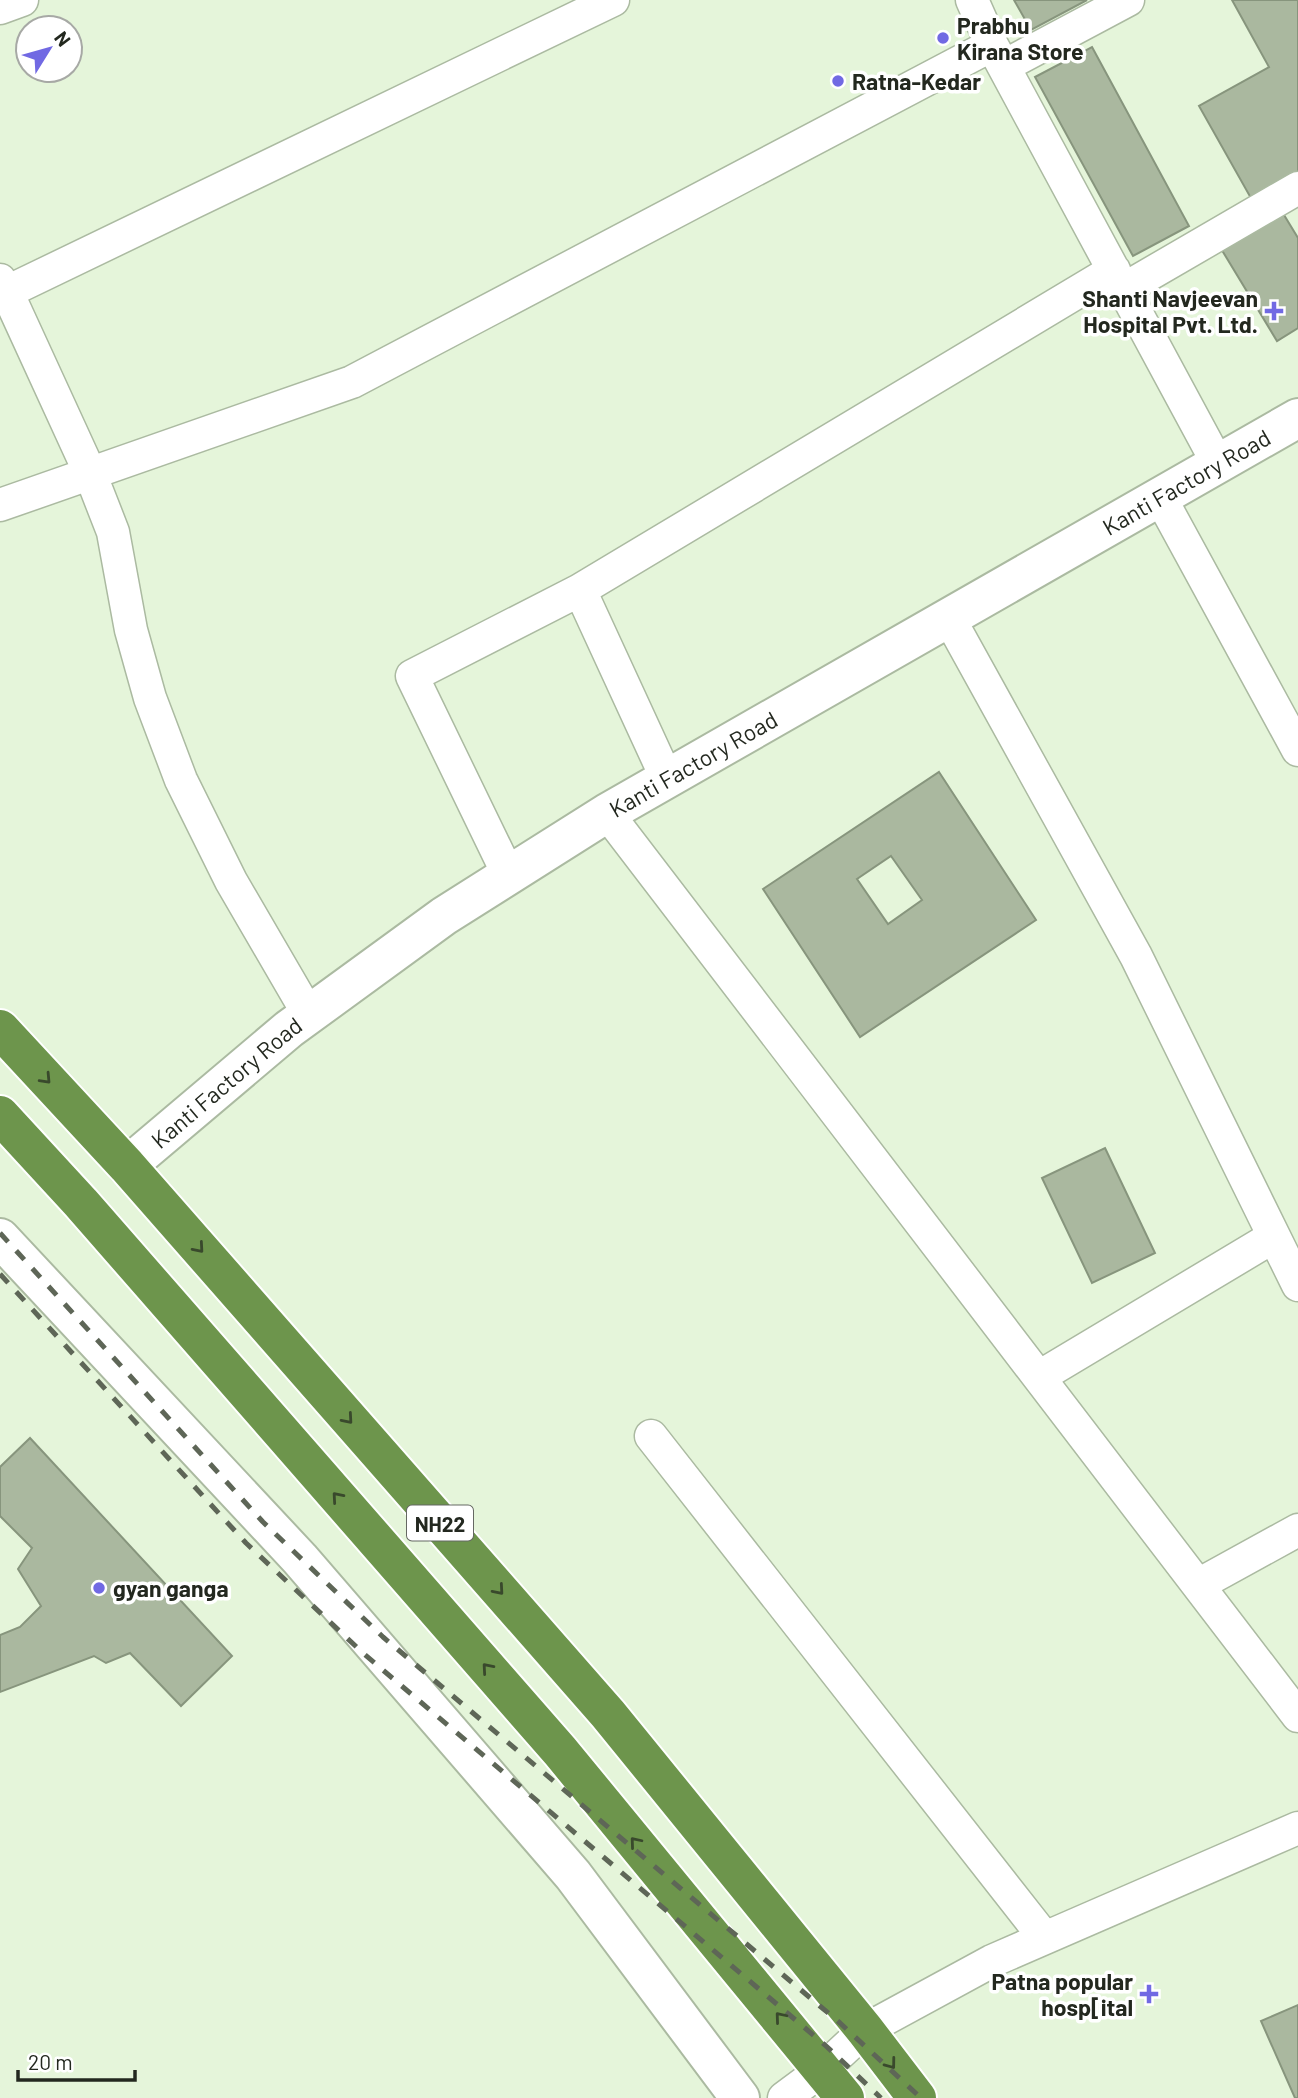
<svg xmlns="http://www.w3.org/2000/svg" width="1298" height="2098" viewBox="0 0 1298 2098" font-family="Barlow,sans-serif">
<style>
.building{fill:#aab89f;stroke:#87957d;stroke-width:2;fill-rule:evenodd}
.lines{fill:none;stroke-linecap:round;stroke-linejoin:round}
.street-casing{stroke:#abbaa1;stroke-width:35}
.secondary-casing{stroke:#abbaa1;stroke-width:42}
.highway-casing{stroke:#fff;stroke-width:42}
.street{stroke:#fff;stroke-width:32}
.secondary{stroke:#fff;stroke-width:38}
.highway{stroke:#6d954c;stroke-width:38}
.rail{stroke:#5e6657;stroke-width:5;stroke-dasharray:12 12;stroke-linecap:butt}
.oneway{stroke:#39492c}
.poi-dot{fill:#7169e3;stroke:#fff;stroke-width:2.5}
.labels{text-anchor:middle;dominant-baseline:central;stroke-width:7;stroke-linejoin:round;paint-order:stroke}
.shield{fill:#fff;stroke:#656862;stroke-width:2}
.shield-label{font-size:21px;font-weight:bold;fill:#23281f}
.poi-label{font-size:23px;font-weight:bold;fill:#23281f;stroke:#fff;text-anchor:start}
.street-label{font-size:23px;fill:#23281f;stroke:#fff}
</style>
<rect width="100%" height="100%" fill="#e5f5da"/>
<path class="building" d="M1014 0H1087L1031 30Z
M1232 0H1298V174L1252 200 1199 106 1269 67Z
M1092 47 1189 226 1133 256 1035 77Z
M1281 210 1298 238V328L1277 341 1220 247Z
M939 772 1036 920 860 1037 763 889ZM891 856 922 900 888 924 857 879Z
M1105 1148 1155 1253 1092 1283 1042 1178Z
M30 1438 232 1656 181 1706 130 1653 106 1663 94 1656 0 1692V1635L20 1627 41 1606 18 1569 32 1548 0 1516V1467Z
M1298 2005V2098H1295L1261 2021Z"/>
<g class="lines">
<g class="street-casing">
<path id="street" d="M972 0 992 45 1218 464
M0 8 22 0
M1004 66 1128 0
M0 280 7 292 90 473 113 532 131 630 150 698 181 780 231 881 309 1015
M1124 289 1298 188
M7 292 613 0
M1160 497 1298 750
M0 505 352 382 992 45
M580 590 667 779
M949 618 1136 956 1298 1285
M607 813 1298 1716
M509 876 412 676 580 590 1114 270
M1039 1377 1273 1237
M651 1436 1044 1937
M1198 1585 1298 1530
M784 2098 823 2069 865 2030 992 1961 1298 1828"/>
</g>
<g class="secondary-casing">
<g id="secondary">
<path id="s1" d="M127 1166 289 1029 444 916 607 813 1298 418"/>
<path d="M0 1238 300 1559 573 1875 740 2098"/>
</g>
</g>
<g class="highway-casing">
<path id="highway" d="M0 1029 127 1166 608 1714 865 2030 917 2098
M0 1115 81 1203 560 1751 845 2098"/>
</g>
<use href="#street" class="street"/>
<use href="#secondary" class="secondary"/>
<use href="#highway" class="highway"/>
<path class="rail" d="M0 1233 263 1522 383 1637 840 2023 921 2098
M0 1274 246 1543 364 1654 825 2045 881 2098"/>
</g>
<defs><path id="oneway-chevron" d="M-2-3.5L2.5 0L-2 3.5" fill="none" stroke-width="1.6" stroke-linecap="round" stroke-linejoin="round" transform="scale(1.75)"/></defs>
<g class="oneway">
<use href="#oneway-chevron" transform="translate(46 1079) rotate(47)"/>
<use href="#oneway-chevron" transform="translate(199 1248) rotate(49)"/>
<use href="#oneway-chevron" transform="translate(348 1419) rotate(49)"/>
<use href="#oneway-chevron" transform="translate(337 1497) rotate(-131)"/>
<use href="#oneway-chevron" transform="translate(499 1590) rotate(49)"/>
<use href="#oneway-chevron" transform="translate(487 1668) rotate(-131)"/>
<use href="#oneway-chevron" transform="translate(635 1842) rotate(-130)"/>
<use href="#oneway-chevron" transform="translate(780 2017) rotate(-130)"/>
<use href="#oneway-chevron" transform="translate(891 2064) rotate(53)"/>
</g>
<g class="poi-dot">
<circle cx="943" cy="38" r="7"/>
<circle cx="838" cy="81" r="7"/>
<path d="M1270.5 300.5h7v7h7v7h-7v7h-7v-7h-7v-7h7z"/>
<circle cx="99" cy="1588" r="7"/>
<path d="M1145.5 1983.5h7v7h7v7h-7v7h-7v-7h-7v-7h7z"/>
</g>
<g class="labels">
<rect class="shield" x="407" y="1505.5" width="66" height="35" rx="5"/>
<g class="shield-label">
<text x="440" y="1523">NH22</text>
</g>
<g class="poi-label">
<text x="957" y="25">Prabhu<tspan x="957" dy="26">Kirana Store</tspan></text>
<text x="852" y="81">Ratna-Kedar</text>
<text x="1258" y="298" text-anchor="end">Shanti Navjeevan<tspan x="1258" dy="26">Hospital Pvt. Ltd.</tspan></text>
<text x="113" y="1588">gyan ganga</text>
<text x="1133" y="1981" text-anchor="end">Patna popular<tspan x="1133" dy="26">hosp[ital</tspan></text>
</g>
<g class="street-label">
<text stroke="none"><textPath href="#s1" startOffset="1264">Kanti Factory Road</textPath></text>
<text stroke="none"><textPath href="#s1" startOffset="696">Kanti Factory Road</textPath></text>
<text stroke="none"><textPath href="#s1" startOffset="130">Kanti Factory Road</textPath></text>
</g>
</g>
<g transform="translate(49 49) rotate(53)"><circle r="33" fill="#ffffff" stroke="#a7a9a5" stroke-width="2"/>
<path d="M0-5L12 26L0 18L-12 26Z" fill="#7169e3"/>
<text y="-10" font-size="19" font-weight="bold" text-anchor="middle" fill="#23281f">N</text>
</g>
<path d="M18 2070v10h117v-10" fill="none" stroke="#23281f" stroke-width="3.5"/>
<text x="28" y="2070" font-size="21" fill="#23281f" stroke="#ffffff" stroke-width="5" paint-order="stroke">20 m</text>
</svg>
